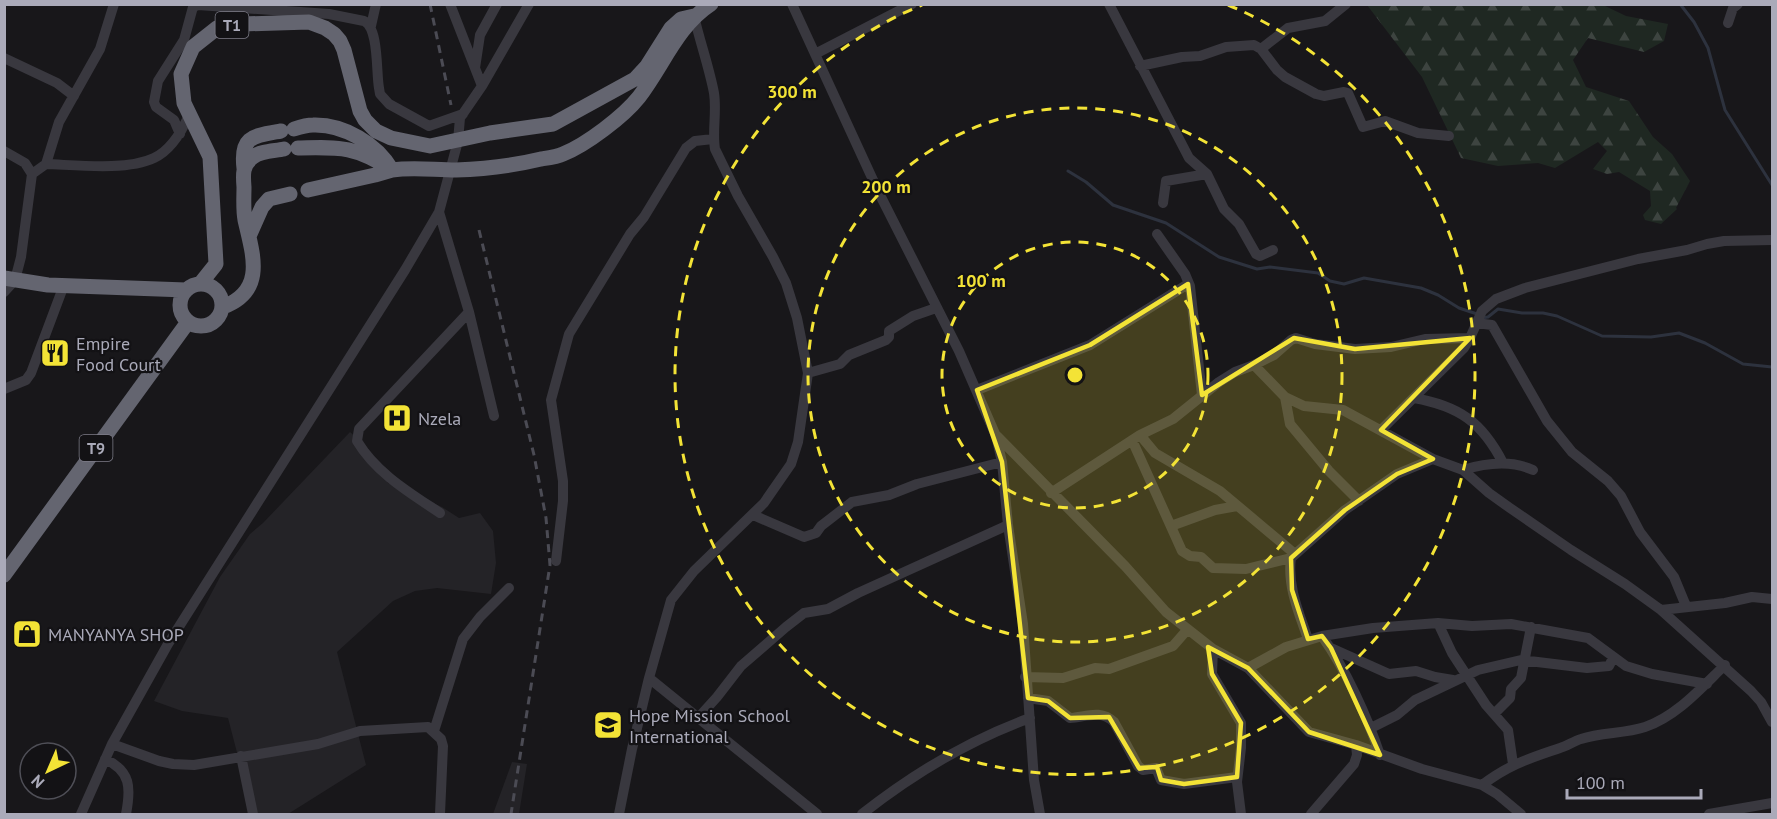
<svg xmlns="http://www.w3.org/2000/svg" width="1777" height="819" viewBox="0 0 1777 819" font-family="'PT Sans',sans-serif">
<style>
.built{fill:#242327}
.forest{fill:url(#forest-firs)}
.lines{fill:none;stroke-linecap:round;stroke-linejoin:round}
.stream{stroke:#2d323e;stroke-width:3}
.minor{stroke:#39383f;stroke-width:10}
.highway{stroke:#646570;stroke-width:15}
.rail{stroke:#4b4b54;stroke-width:3;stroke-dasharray:8 6;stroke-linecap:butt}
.marked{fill:#f3e336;fill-opacity:0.2;stroke:#f3e336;stroke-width:4.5;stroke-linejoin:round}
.ring{fill:none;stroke:#f3e336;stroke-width:3;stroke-dasharray:10 8}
.labels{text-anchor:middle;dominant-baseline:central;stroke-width:4.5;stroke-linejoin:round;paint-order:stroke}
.shield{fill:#131215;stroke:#7d7c88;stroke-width:1.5}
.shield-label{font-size:16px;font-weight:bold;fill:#aaaab9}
.poi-label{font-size:18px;fill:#aaaab9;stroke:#131215;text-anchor:start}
.centre{fill:#f3e336;stroke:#131215;stroke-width:3}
.ring-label{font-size:18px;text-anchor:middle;font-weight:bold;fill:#f3e336;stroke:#131215;stroke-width:4.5;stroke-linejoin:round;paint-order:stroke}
</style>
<defs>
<pattern id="forest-firs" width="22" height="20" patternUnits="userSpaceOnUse" patternTransform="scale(1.5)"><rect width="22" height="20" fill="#1f2822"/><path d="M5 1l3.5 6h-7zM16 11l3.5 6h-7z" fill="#3d4440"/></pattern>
</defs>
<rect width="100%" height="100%" fill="#18171a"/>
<path class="built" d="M350 432 367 447 388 483 442 507 459 518 480 513 493 531 496 563 491 594 437 588 415 591 393 601 337 652 366 765 288 814H253L228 718 182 711 154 701 220 577 250 534 263 523Z
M512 762 527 764 519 814H493Z"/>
<path class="forest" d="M1367 5H1603L1626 16 1668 24 1664 41 1644 52 1588 38 1573 60 1586 87 1629 101 1653 137 1672 154 1690 181 1676 208 1677 209 1661 224 1645 220 1643 215 1651 206 1650 191 1619 172 1607 174 1593 169 1607 151 1598 142 1555 168 1538 163 1498 166 1461 158 1422 77Z"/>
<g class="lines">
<path class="stream" d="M1680 4 1694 22 1708 48 1725 110 1772 185
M1068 171 1086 182 1113 205 1166 223 1219 257 1257 269 1270 267 1318 273 1330 281 1344 284 1364 278 1421 288 1438 295 1459 308 1477 314
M1482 318 1488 317 1498 309 1522 313H1543L1557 316 1602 336 1651 337 1679 333 1705 343 1743 364 1772 367"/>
<path class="minor" d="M450 4 482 86
M792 4 879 193 959 351 996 436 1002 462 1008 525 1023 624 1034 780 1040 814
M1109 4 1189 158 1207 174 1224 209 1239 224 1256 254 1260 256 1273 250
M1728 23 1733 8 1738 4
M371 26 376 4
M1261 49 1288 28 1325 21 1346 4
M815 54 912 4
M4 58 57 83 74 96
M1140 66 1182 57 1200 56 1226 47 1254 45 1261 49 1277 70 1285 77 1316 94 1324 96 1344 92 1348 93 1363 127 1385 121 1418 133 1449 136
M475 68 480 35 497 4
M180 134 174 120 156 107 154 102 158 81 184 40 193 7 198 5 329 14 364 21C379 28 376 72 379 88L380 94 389 104 429 126 463 114
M4 151 25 163 32 174 21 257 15 280 4 292
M46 164C76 165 127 171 154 158 171 150 182 131 189 115
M32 174 46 164 59 122 100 49 114 4
M1163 203 1166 181 1207 174
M439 212 469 312 494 416
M1157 234 1185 274 1190 286 1202 395
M1476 323 1492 325 1547 421 1572 452 1608 481 1621 496 1640 532 1674 577 1686 606
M1254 365 1274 355 1291 340 1296 338 1315 344 1355 349 1391 347 1425 339 1470 338
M808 373 840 364 849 355 886 340 889 337V331L913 316 936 308
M4 389 26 380 31 373 64 285
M977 390 1090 345 1188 284
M1285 397 1290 424 1329 471 1359 501
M1414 398C1459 406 1482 422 1503 463
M1381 430 1464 348 1470 338 1482 311 1496 299 1525 288 1638 259 1687 250 1707 244 1724 241 1772 240
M1140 435 1155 453 1220 491 1295 554
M997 436 1125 566 1166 612 1213 649 1248 668 1309 732 1356 745 1422 769 1482 785 1497 794 1521 814
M1132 440 1182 551 1190 556 1201 557 1213 568 1246 569 1291 558
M1463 470C1486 463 1511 460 1533 470
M1051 493 1140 435 1173 419 1219 382 1235 372 1254 365 1285 397 1304 406 1343 410 1433 459 1463 470 1489 493 1510 508 1571 550 1625 584 1661 610 1751 691 1761 702 1772 722
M440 513C410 493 376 473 357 441L359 429 469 312
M753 515 804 537 816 533 821 526 852 502 889 495 917 484 1002 462
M1171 526 1215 510 1237 506
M556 561 563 501V481L551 400 569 334 630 234 644 217 686 148 695 141 713 139
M1661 610 1725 603 1752 597 1772 599
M1438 623 1452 653 1486 705 1508 730 1513 764
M1322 636C1346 670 1367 716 1380 755
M1308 639C1299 613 1287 586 1291 558L1345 510 1397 474 1433 459
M1331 648 1389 674 1416 671 1435 677 1453 680
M1213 649 1212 674 1241 723V748L1237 782 1241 814
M1248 668 1286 647 1322 636 1373 628 1438 623 1472 626 1511 624 1588 638 1626 666 1652 674 1707 684
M1025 677 1063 678 1095 668 1109 669 1173 646 1187 630
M649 678 817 814
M1028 698 1048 701 1070 718C1086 717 1100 709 1114 722L1138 766 1143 770 1156 768 1161 780 1184 784 1237 777
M1494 714 1510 698 1511 689 1521 678 1531 627
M698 718 717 697 741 666 786 627 804 613 828 609 858 593 1008 525
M1371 728 1397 715 1415 700 1478 670 1521 660 1587 668 1609 666 1613 658
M434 731 463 639 480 617 509 588
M112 744 159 761 173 764 194 765 318 744 360 731 428 727 441 739 443 746 440 814
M241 756 253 814
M105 759C131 771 131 788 126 814
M1482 785C1510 764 1528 759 1560 748 1567 746 1574 741 1581 739 1602 732 1624 734 1645 727 1677 716 1701 688 1725 665
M81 814 112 744 168 644 405 270 439 212 458 141 460 118 482 86 529 4
M619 814 632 749 649 678 671 600 694 571 764 503 791 464 798 442 808 373 797 318 786 283 773 257 738 196 715 149C712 131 717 112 714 93 709 67 700 42 694 16
M862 814C913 774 969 740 1030 718
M1311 814 1354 764 1357 755 1356 745
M1709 814 1772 803"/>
<path class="highway" d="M294 129C300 127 307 125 313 125 344 124 377 144 392 170L375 175 308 190
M298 148C340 147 356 146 392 170 414 167 434 170 456 170 485 169 512 166 541 159 548 158 557 157 563 154 586 145 624 116 639 97 663 66 677 26 711 4
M244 168C240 136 253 136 281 131
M250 234 262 207 269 199 290 194
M4 278 48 285 186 290
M180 305a21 21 0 1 1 42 0a21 21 0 1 1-42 0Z
M200 284 216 264 210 157 184 103 181 74 193 47 217 28 243 24 309 22 325 28 334 34 340 41 344 50 360 111 365 120 376 131 391 138 430 146 490 133 553 124 635 79 647 66 671 28 681 19 694 16
M223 307C266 291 253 255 245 220 243 209 244 197 244 187 243 175 242 165 253 157 260 151 275 151 284 149
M4 575 188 322"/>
<path class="rail" d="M430 4 451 105
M479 230 534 455 546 518 550 565 511 814"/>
</g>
<path class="marked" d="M1188 284 1202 395 1294 338 1355 349 1470 338 1381 430 1433 459 1397 474 1345 510 1291 558 1292 590 1308 639 1322 636 1331 648 1380 755 1309 732 1248 668 1208 647 1212 674 1241 723 1237 777 1184 784 1161 780 1157 767 1139 768 1109 717 1070 718 1048 701 1028 698 1002 462 977 390 1090 345Z"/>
<g class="ring">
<circle cx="1075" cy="375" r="133"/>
<circle cx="1075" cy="375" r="267"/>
<path d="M1228 5A400 400 0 1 1 922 5"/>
</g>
<defs>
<g id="restaurant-square" transform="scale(1.5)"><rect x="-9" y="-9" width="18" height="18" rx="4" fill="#f3e336" stroke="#131215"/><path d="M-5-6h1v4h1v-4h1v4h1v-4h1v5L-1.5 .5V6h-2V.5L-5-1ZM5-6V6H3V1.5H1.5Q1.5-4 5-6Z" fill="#111"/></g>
<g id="hospital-square" transform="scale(1.5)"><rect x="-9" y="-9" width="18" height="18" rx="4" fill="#f3e336" stroke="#131215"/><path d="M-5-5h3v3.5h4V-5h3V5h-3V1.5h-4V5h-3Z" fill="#111"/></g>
<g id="shop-square" transform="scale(1.5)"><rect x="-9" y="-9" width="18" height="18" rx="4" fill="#f3e336" stroke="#131215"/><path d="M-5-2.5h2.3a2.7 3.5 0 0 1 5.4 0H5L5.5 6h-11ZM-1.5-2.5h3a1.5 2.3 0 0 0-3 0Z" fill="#111"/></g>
<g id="school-square" transform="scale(1.5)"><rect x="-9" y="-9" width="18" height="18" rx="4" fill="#f3e336" stroke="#131215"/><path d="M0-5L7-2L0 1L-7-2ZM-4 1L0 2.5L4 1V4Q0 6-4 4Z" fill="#111"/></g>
</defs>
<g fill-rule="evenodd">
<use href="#restaurant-square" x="55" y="353"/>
<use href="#hospital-square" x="397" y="418"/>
<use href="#shop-square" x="27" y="634"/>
<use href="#school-square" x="608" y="725"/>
</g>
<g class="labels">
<g class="shield">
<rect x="215.5" y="12" width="33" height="26" rx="4.5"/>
<rect x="79.5" y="435" width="33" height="26" rx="4.5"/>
</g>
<g class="shield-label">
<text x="232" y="25">T1</text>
<text x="96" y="448">T9</text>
</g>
<g class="poi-label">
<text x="76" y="343">Empire<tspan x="76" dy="21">Food Court</tspan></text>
<text x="418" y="418">Nzela</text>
<text x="48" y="634">MANYANYA SHOP</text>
<text x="629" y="715">Hope Mission School<tspan x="629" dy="21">International</tspan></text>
</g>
</g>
<circle cx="1075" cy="375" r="9" class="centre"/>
<g class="ring-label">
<text x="792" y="98">300 m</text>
<text x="886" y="193">200 m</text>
<text x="981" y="287">100 m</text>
</g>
<rect width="1777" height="819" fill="none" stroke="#aaaab9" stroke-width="12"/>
<g transform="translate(48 771) rotate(224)"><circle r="28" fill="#131215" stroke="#4f4f57" stroke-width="1.5"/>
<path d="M0-4.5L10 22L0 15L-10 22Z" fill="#f3e336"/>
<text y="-9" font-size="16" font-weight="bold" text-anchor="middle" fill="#aaaab9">N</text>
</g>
<path d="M1567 789v9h134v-9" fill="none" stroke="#aaaab9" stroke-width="3"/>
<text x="1576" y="789" font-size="18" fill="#aaaab9" stroke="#131215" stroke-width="4.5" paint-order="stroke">100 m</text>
</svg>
